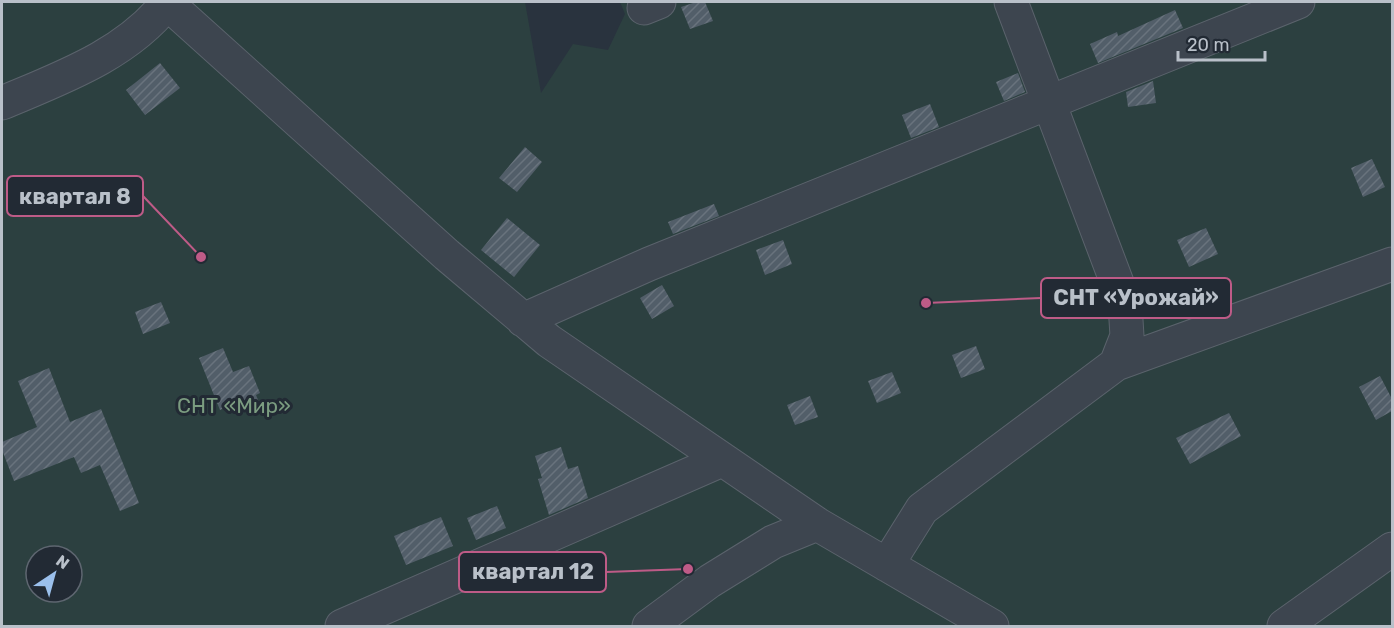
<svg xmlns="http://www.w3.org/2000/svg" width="1394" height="628" viewBox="0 0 1394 628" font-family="Rubik,sans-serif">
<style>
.green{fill:#2c4040;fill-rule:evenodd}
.building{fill:url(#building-hatch)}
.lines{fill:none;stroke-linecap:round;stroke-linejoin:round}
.minor-casing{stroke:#5b636c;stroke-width:35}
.minor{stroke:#3d454f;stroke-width:33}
.labels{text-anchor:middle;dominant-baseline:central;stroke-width:6;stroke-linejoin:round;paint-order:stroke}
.park-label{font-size:21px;fill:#7b9c80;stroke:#222a34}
.leader{fill:none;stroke:#be5b87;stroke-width:2}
.callout-dot{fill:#be5b87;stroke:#222a34;stroke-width:2}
.callout{fill:#222a34;stroke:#be5b87;stroke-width:2}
.callout-label{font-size:22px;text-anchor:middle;font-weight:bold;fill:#b9c0c9}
</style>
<defs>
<pattern id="building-hatch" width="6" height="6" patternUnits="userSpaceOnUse" patternTransform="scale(1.5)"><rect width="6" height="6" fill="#525e69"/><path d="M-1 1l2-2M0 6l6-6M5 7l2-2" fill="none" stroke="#69737d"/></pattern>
</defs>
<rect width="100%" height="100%" fill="#29333e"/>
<path class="green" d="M2 2H525L541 93 573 44 608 50 625 14 620 2H1392V626H2ZM36 556H72V592H36Z"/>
<path class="building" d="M696 2H705L713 21 690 29 681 7Z
M1175 10 1183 28 1098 63 1090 44 1117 32 1118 36Z
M160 63 180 88 145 115 126 90Z
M1018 73 1025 92 1004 101 996 82Z
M1153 81 1156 103 1128 107 1126 92Z
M930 104 939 127 911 138 902 115Z
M525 147 542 162 517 192 499 178Z
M1372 159 1385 187 1363 197 1351 168Z
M714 204 719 216 673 234 668 222Z
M507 218 540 245 514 277 481 250Z
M1206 228 1218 254 1189 267 1177 240Z
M783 240 792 264 765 275 756 250Z
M662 285 674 306 652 319 640 298Z
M161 302 170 323 143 334 135 312Z
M976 346 985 369 961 378 952 355Z
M223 348 233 372 249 366 260 393 256 395 260 405 238 414 233 404 220 410 199 358Z
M49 368 70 422 101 409 139 503 120 511 100 465 81 473 74 457 14 481 2 450V442L37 427 18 381Z
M892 372 901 393 877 403 868 381Z
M1380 376 1392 399V411L1376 420 1359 387Z
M810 396 818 417 795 425 787 405Z
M1229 413 1241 436 1190 464 1176 438Z
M561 447 568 469 578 466 588 498 549 515 538 479 542 478 535 456Z
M497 506 506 528 476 540 467 518Z
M441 517 453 546 406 565 394 536Z"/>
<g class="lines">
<g class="minor-casing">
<path id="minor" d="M166 2 447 255 549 341 817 524 992 626
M644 8 659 2
M2 103C61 78 126 55 167 3
M523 320 649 264 1298 2
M1116 364 1392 264
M887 565 922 509 1116 364 1127 336 1125 304 1011 2
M342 626 722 460
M649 626 710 581 773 542 817 524
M1284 626 1392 549"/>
</g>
<use href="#minor" class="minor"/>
</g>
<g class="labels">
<g class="park-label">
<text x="234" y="405">СНТ «Мир»</text>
</g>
</g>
<path class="leader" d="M201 257L143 196M926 303L1041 298M688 569L606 572"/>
<g class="callout-dot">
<circle cx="201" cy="257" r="6"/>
<circle cx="926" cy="303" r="6"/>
<circle cx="688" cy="569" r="6"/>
</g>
<g class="callout">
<rect x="7" y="176" width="136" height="40" rx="6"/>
<rect x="1041" y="278" width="190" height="40" rx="6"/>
<rect x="459" y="552" width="147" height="40" rx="6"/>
</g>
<g class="callout-label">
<text x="75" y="204">квартал 8</text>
<text x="1136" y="305">СНТ «Урожай»</text>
<text x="533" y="579">квартал 12</text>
</g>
<rect width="1394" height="628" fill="none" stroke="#b9c0c9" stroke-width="6"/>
<g transform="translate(54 574) rotate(36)"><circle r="28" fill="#222a34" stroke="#5e6670" stroke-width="1.5"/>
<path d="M0-4.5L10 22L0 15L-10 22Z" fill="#9bc0ec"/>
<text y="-9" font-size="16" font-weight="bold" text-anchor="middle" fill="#b9c0c9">N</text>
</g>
<path d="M1178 51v9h87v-9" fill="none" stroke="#b9c0c9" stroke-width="3"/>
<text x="1187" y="51" font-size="18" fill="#b9c0c9" stroke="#222a34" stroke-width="4.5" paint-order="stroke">20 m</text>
</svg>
